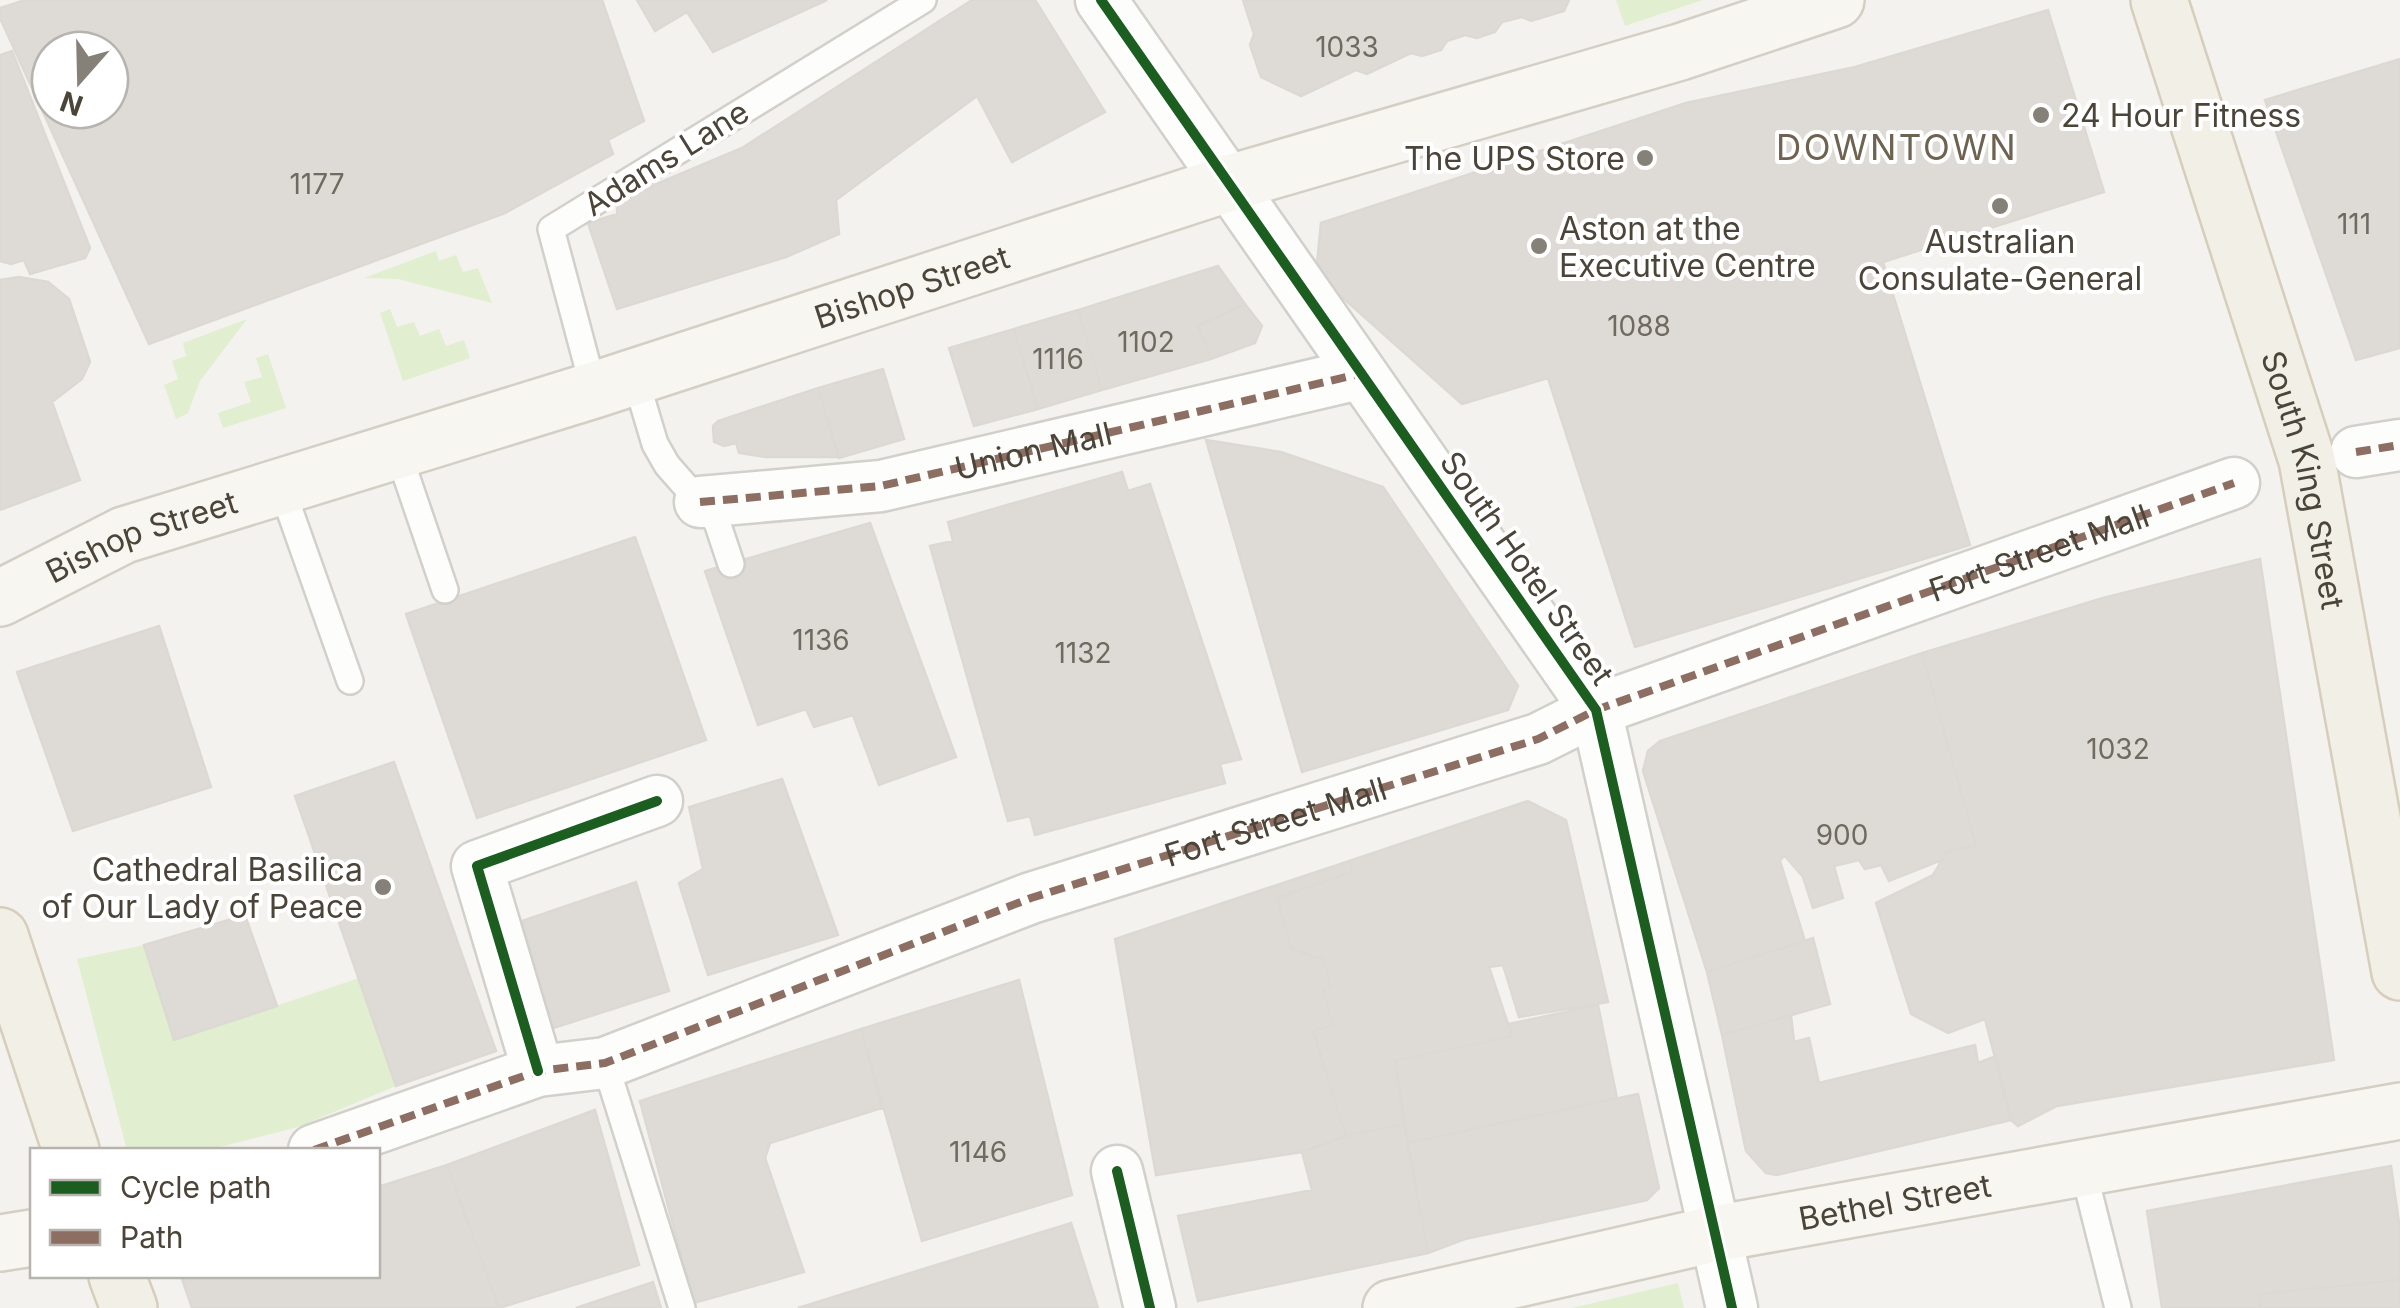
<svg xmlns="http://www.w3.org/2000/svg" width="2400" height="1308" viewBox="0 0 2400 1308" font-family="Inter,sans-serif">
<style>
.green{fill:#e1eecf}
.building{fill:#dedbd6;stroke:#dcd9d4;stroke-width:2.5;fill-rule:evenodd}
.lines{fill:none;stroke-linecap:round;stroke-linejoin:round}
.lane-casing{stroke:#d2d0cb;stroke-width:30}
.street-casing{stroke:#d2d0cb;stroke-width:55}
.secondary-casing{stroke:#d3cfc5;stroke-width:60}
.primary-casing{stroke:#d6cebb;stroke-width:60}
.lane{stroke:#fdfdfc;stroke-width:25}
.street{stroke:#fdfdfc;stroke-width:50}
.secondary{stroke:#f7f6f1;stroke-width:55}
.primary{stroke:#f2efe6;stroke-width:55}
.quiet{stroke:#8d6e63;stroke-width:8;stroke-dasharray:15 8;stroke-linecap:butt}
.cycleway-casing{stroke:#fff;stroke-width:16}
.cycleway{stroke:#1b5e20;stroke-width:10}
.poi-dot{fill:#868178;stroke:#fff;stroke-width:4}
.labels{text-anchor:middle;dominant-baseline:central;stroke-width:8;stroke-linejoin:round;paint-order:stroke}
.number-label{font-size:28px;fill:#706a61}
.poi-label{font-size:32px;fill:#4b4439;stroke:#fff;text-anchor:start}
.street-label{font-size:32px;fill:#4b4439;stroke:#fff}
.neighbourhood-label{font-size:35px;letter-spacing:2.5px;fill:#6e6250;stroke:#fff}
</style>
<rect width="100%" height="100%" fill="#f4f2ee"/>
<path class="green" d="M1616 0H1703L1625 26Z
M436 251 439 261 456 255 463 272 478 268 492 303 398 279 364 278Z
M390 309 397 327 414 322 420 336 439 329 446 346 464 340 470 358 403 381 380 313Z
M247 319 200 381 188 413 176 419 164 385 178 379 172 361 186 356 183 343Z
M268 354 286 408 223 428 218 413 251 402 244 382 262 377 256 358Z
M144 945 174 1040 359 978 396 1086 298 1127 208 1150H127L77 959Z
M1678 1283 1684 1308H1572Z"/>
<path class="building" d="M25 0H602L644 121 608 140 613 154 505 213 149 344 0 18V8ZM50 50H110V110H50Z
M637 0H827L713 52 687 12 655 31Z
M972 0H1035L1105 112 1012 162 977 96 836 200 839 234 786 257 617 309 588 223 617 214 618 200 742 148Z
M1243 0H1569L1564 11 1531 21 1522 17 1502 22 1495 32 1477 38 1465 35 1447 41 1441 50 1422 56 1411 53 1367 74 1356 70 1301 96 1261 77 1250 45 1254 34Z
M2048 10 2104 192 1883 262 1970 545 1635 647 1548 378 1462 404 1316 274 1321 223 1686 103 1855 67Z
M12 51 90 248 85 258 30 274 24 260 11 264 0 261V55Z
M2400 59V348L2356 360 2265 100Z
M1218 266 1245 304 1198 326 1211 359 1102 390 1078 310Z
M19 277 48 282 69 299 90 362 82 379 52 402 80 480 0 510V280Z
M1245 304 1262 326 1255 343 1211 359 1198 326Z
M1078 310 1102 390 1038 409 1014 329Z
M1014 329 1038 409 974 426 949 348Z
M883 369 904 439 839 458 818 388Z
M818 388 838 457H766L739 453 736 443 724 446 714 442 713 426 718 421Z
M1206 440 1281 452 1383 487 1518 686 1508 710 1302 772Z
M1122 472 1128 491 1150 484 1241 759 1220 764 1225 783 1035 835 1030 816 1008 821 930 546 953 541 948 522Z
M870 523 956 757 879 785 853 715 814 727 806 709 758 725 705 571Z
M635 537 706 740 477 818 406 614Z
M2260 559 2334 1060 2057 1106 2018 1126 2011 1120 1985 1019 1948 1033 1911 1014 1876 903 1933 875 1947 852 1976 845 1922 653 2103 598Z
M159 626 211 787 73 831 17 672Z
M1922 653 1976 845 1947 852 1942 860 1889 881 1881 865 1865 869 1859 860 1834 866 1843 898 1813 908 1803 877 1784 855 1780 861 1805 941 1707 972 1643 771 1648 751 1660 741Z
M394 762 496 1051 396 1086 295 796Z
M782 779 838 935 708 975 679 883 703 869 689 807Z
M1528 801 1566 820 1608 1002 1519 1017 1503 965 1489 967 1512 1036 1395 1061 1404 1124 1346 1136 1313 1031 1333 1025 1323 990 1331 987 1322 956 1316 958 1291 948 1277 898 1352 872 1349 861Z
M1349 861 1352 872 1277 898 1291 948 1316 958 1322 956 1331 987 1323 990 1333 1025 1313 1031 1346 1136 1302 1152 1156 1175 1115 939Z
M636 882 669 991 541 1032 499 929Z
M245 915 277 1006 174 1040 144 945Z
M1813 938 1830 1004 1722 1035 1707 972Z
M1019 980 1072 1195 922 1241 861 1029Z
M1598 1005 1617 1098 1408 1143 1395 1061 1512 1036 1509 1024Z
M1791 1015 1794 1042 1809 1038 1819 1083 1975 1045 1978 1063 1996 1056 2011 1120 1777 1175 1766 1173 1746 1151 1722 1035Z
M861 1029 882 1108 770 1143 765 1158 804 1272 694 1303 640 1101Z
M1638 1094 1659 1188 1647 1200 1465 1239 1428 1253 1408 1143Z
M595 1110 639 1265 499 1308 447 1165Z
M1404 1124 1428 1253 1198 1301 1178 1216 1312 1190 1302 1152 1346 1136Z
M447 1165 499 1308H192L181 1276H378V1187Z
M2391 1166 2400 1230V1280L2259 1294 2260 1308H2162L2147 1211Z
M1071 1223 1098 1308H798Z
M2400 1280V1308H2260L2259 1294Z
M653 1282 661 1308H576Z"/>
<g class="lines">
<g class="lane-casing">
<path id="lane" d="M635 377 655 444 667 465 717 522 731 564
M594 390 551 229 923 0
M398 452 445 590
M282 489 350 681
M605 1063 682 1308
M2082 1165 2118 1308"/>
</g>
<g class="street-casing">
<g id="street">
<path d="M1101 0 1596 710 1732 1308"/>
<path d="M2356 452 2400 445"/>
<path id="s1" d="M700 502 881 486 1359 374"/>
<path d="M538 1071 477 866 657 801"/>
<path id="s2" d="M314 1150 538 1071 605 1063 1031 898 1538 739 1596 710 2234 483"/>
<path d="M1117 1171 1150 1308"/>
</g>
</g>
<g class="secondary-casing">
<g id="secondary">
<path id="s3" d="M0 598 124 535 594 390 1230 183 1680 52 1836 0"/>
<path d="M0 1243 32 1238"/>
<path id="s4" d="M1391 1308 1714 1234 2400 1111"/>
</g>
</g>
<g class="primary-casing">
<g id="primary">
<path id="s5" d="M2159 0 2307 460 2400 972"/>
<path d="M0 936 71 1150"/>
<path d="M117 1276 129 1308"/>
</g>
</g>
<use href="#lane" class="lane"/>
<use href="#street" class="street"/>
<use href="#secondary" class="secondary"/>
<use href="#primary" class="primary"/>
<path class="quiet" d="M2356 452 2400 445
M700 502 881 486 1359 374
M314 1150 538 1071 605 1063 1031 898 1538 739 1596 710 2234 483"/>
<g class="cycleway-casing">
<path id="cycleway" d="M1101 0 1596 710 1732 1308
M538 1071 477 866 657 801
M1117 1171 1150 1308"/>
</g>
<use href="#cycleway" class="cycleway"/>
</g>
<g class="poi-dot">
<circle cx="2041" cy="115" r="10"/>
<circle cx="1645" cy="158" r="10"/>
<circle cx="2000" cy="206" r="10"/>
<circle cx="1539" cy="246" r="10"/>
<circle cx="383" cy="887" r="10"/>
</g>
<g class="labels">
<g class="number-label">
<text x="1347" y="47">1033</text>
<text x="317" y="184">1177</text>
<text x="2354" y="224">111</text>
<text x="1639" y="326">1088</text>
<text x="1146" y="342">1102</text>
<text x="1058" y="359">1116</text>
<text x="821" y="640">1136</text>
<text x="1083" y="653">1132</text>
<text x="2118" y="749">1032</text>
<text x="1842" y="835">900</text>
<text x="978" y="1152">1146</text>
</g>
<g class="poi-label">
<text x="2061" y="115">24 Hour Fitness</text>
<text x="1625" y="158" text-anchor="end">The UPS Store</text>
<text x="1559" y="228">Aston at the<tspan x="1559" dy="37">Executive Centre</tspan></text>
<text x="2000" y="241" text-anchor="middle">Australian<tspan x="2000" dy="37">Consulate-General</tspan></text>
<text x="363" y="869" text-anchor="end">Cathedral Basilica<tspan x="363" dy="37">of Our Lady of Peace</tspan></text>
</g>
<g class="street-label">
<text transform="translate(666 158) rotate(-32)">Adams Lane</text>
<text stroke="none"><textPath href="#s3" startOffset="965">Bishop Street</textPath></text>
<text stroke="none"><textPath href="#s1" startOffset="338">Union Mall</textPath></text>
<text stroke="none"><textPath href="#s5" startOffset="502">South King Street</textPath></text>
<text stroke="none"><textPath href="#s3" startOffset="155">Bishop Street</textPath></text>
<text stroke="none"><textPath href="#s2" startOffset="1828">Fort Street Mall</textPath></text>
<text transform="translate(1527 568) rotate(55)">South Hotel Street</text>
<text stroke="none"><textPath href="#s2" startOffset="1018">Fort Street Mall</textPath></text>
<text stroke="none"><textPath href="#s4" startOffset="515">Bethel Street</textPath></text>
</g>
<g class="neighbourhood-label">
<text x="1897" y="147">DOWNTOWN</text>
</g>
</g>
<rect x="30" y="1148" width="350" height="130" fill="#ffffff" stroke="#b7b4b0" stroke-width="2.5"/>
<rect x="50" y="1180" width="50" height="15" fill="#1b5e20" stroke="#b7b4b0" stroke-width="2.5"/>
<text x="120" y="1198" font-size="30" fill="#4b4439">Cycle path</text>
<rect x="50" y="1230" width="50" height="15" fill="#8d6e63" stroke="#b7b4b0" stroke-width="2.5"/>
<text x="120" y="1248" font-size="30" fill="#4b4439">Path</text>
<g transform="translate(80 80) rotate(200)"><circle r="48" fill="#ffffff" stroke="#b7b4b0" stroke-width="2.5"/>
<path d="M0-8L18 38L0 25L-18 38Z" fill="#868178"/>
<text y="-15" font-size="28" font-weight="bold" text-anchor="middle" fill="#4b4439">N</text>
</g>
</svg>
